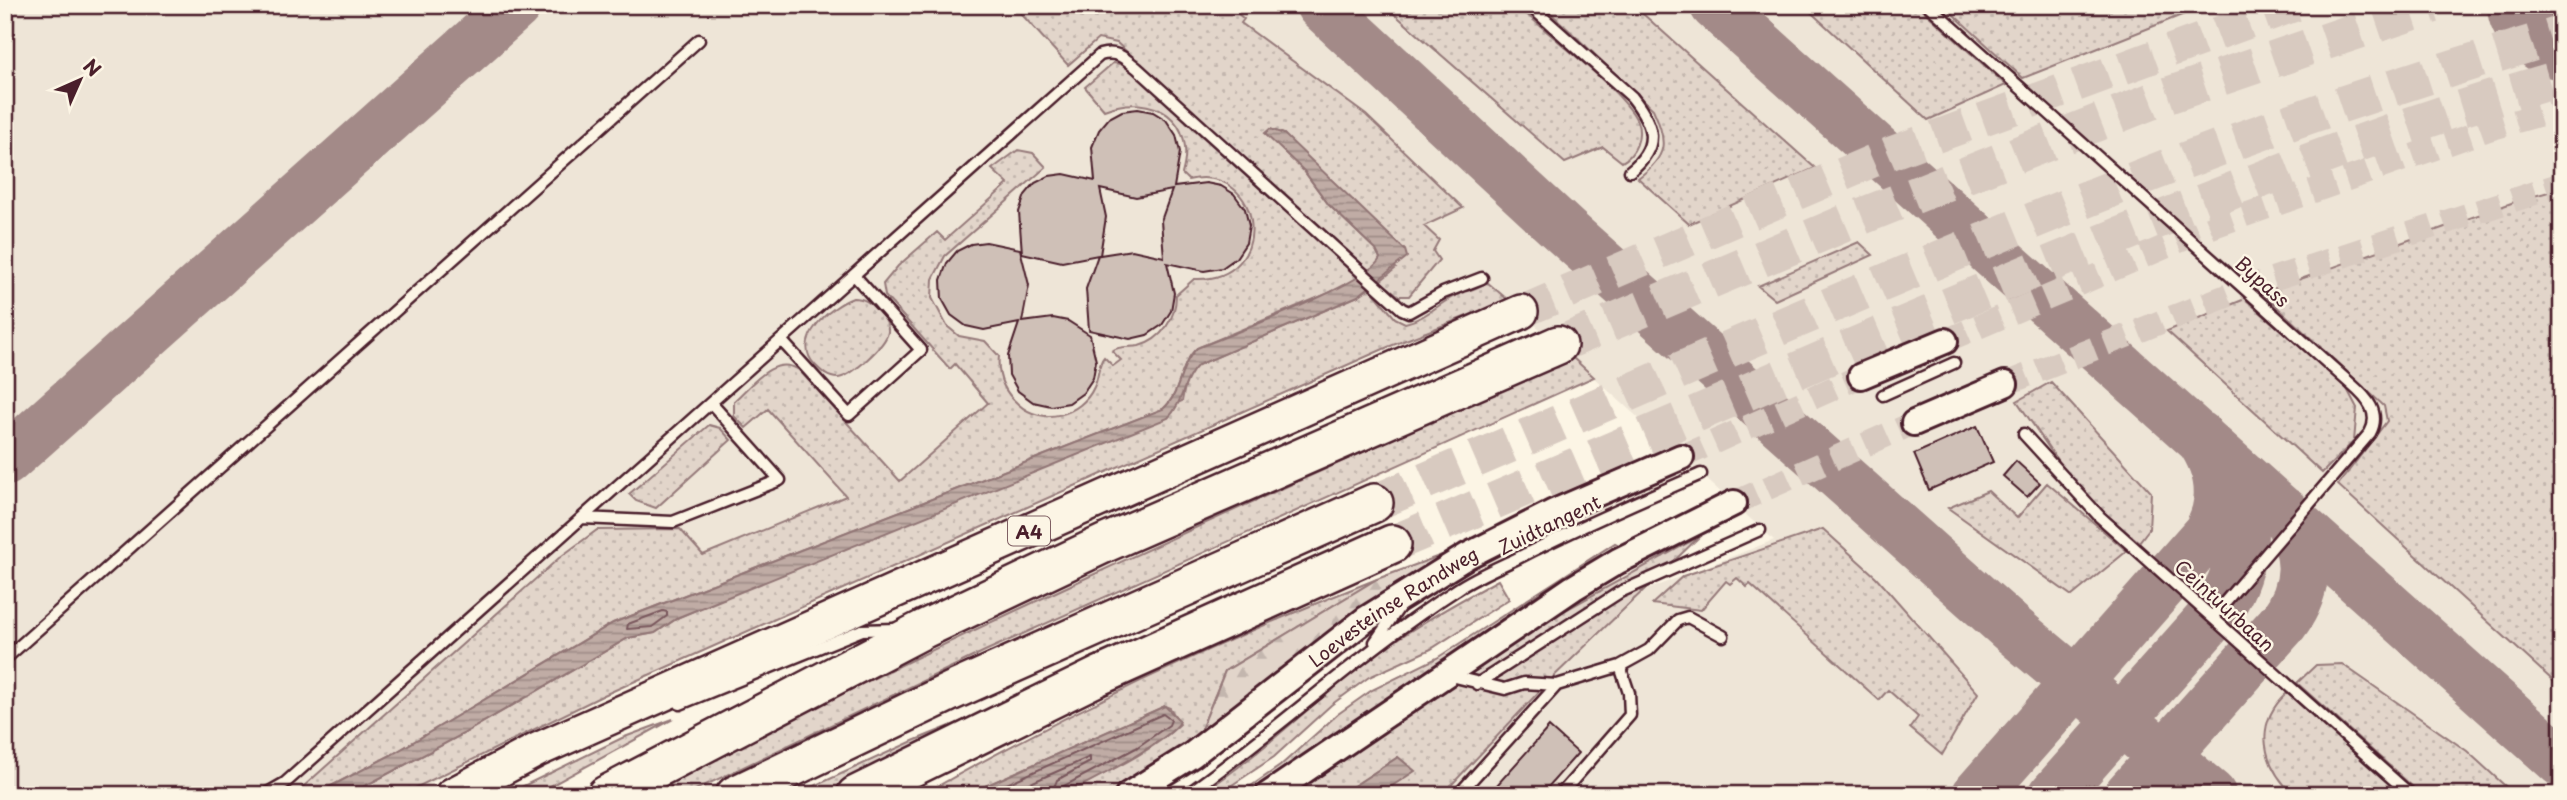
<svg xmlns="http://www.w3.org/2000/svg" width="2567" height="800" viewBox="0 0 2567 800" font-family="'Playpen Sans',sans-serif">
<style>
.built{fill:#eee5d7}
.grass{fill:url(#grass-dots);stroke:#967a7a;stroke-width:2}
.forest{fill:url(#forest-firs);stroke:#967a7a;stroke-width:2}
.water{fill:url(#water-rules);stroke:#917474;stroke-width:2}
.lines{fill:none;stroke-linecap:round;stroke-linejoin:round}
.shore{stroke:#79575c;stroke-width:2}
.taxiway{stroke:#a38a88;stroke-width:51}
.runway{stroke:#a38a88;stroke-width:126}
.building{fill:#cfc0b7;stroke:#4a1f2b;stroke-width:2;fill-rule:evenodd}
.tertiary-tunnel{stroke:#d8cac0;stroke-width:24;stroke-dasharray:24 12;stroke-linecap:butt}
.trunk-tunnel{stroke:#d8cac0;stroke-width:33;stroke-dasharray:33 17;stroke-linecap:butt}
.motorway-tunnel{stroke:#d8cac0;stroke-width:37;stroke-dasharray:37 18;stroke-linecap:butt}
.service-casing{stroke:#4a1f2b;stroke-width:15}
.tertiary-casing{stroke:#4a1f2b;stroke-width:30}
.trunk-casing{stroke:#4a1f2b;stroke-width:38}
.motorway-casing{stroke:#4a1f2b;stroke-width:42}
.service{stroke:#fcf5e5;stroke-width:10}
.tertiary{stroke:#fcf5e5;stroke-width:24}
.trunk{stroke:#fcf5e5;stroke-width:33}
.motorway{stroke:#fcf5e5;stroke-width:37}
.labels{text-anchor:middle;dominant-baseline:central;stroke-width:5;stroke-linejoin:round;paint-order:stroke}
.shield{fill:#fcf5e5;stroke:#7f5f63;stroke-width:2}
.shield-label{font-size:18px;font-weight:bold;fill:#4a1f2b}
.street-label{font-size:19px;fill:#4a1f2b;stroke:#fcf5e5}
</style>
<defs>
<pattern id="grass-dots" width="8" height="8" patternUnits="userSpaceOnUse" patternTransform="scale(1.75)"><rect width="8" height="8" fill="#e2d5ca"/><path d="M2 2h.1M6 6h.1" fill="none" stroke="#c3b6ae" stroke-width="1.8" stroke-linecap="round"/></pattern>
<pattern id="forest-firs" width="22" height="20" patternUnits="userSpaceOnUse" patternTransform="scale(1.75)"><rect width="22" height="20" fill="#e2d5ca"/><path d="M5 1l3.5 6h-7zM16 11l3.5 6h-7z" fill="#c3b6ae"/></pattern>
<pattern id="water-rules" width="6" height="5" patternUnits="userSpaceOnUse" patternTransform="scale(1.75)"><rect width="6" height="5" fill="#c0aca5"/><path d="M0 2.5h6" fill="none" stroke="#9e8b87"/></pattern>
</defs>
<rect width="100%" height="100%" fill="#fcf5e5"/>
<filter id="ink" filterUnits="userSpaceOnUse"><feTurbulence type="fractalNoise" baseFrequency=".0143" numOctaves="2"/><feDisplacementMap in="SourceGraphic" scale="14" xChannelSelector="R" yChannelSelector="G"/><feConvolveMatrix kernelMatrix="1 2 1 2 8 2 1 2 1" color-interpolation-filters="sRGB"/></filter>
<g filter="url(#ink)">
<path class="built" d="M5 5H2562V795H1426L1584 625 1644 591 1774 540 1500 293 610 684 410 795H5Z"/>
<path class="grass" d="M1013 5H1241L1236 12 1244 19 1241 23 1366 115 1463 208 1424 226 1439 240 1433 251 1439 260 1409 296H1399L1380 281 1396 268 1284 134 1270 129 1265 133 1304 171 1329 205 1376 250 1380 258 1378 265 1368 270 1117 43 1098 39 1068 65Z
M1384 5H1516C1542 29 1626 93 1637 121 1643 137 1635 155 1622 162L1603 147 1565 163Z
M1542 5H1633L1815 168 1689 224 1638 178C1668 156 1668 142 1653 109Z
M1803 5H1917L2006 85 1928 120Z
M1943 5H2207L2023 78Z
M1113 63 1127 65 1358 277 1348 285 1197 348C1178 366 1182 393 1163 409L613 623 393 754 314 795H294L559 558 597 530 680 529 703 555 846 496 768 409 746 428 734 416V401C752 385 774 354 799 370L900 481 988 403 955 364 950 369 885 296 883 284 898 266 937 232 945 240 1008 184 992 169 1018 150 1033 153 1046 167 945 256 933 279 932 298 947 326 959 336 985 341 999 356C997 375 1003 391 1018 404 1042 426 1081 416 1094 387 1099 378 1098 363 1104 357L1113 366 1121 360 1112 351C1120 345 1130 348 1139 346 1162 340 1176 318 1176 295L1194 279C1278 283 1265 162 1188 180L1182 174C1198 120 1153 91 1104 110L1085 87Z
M2562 188V689L2338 485 2387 421 2384 406 2262 293 2517 201Z
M1859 242 1873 255 1775 300 1758 286Z
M1487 282 1508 300 1388 347 604 695 401 795H348L463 734 628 638 655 633 679 617 1182 401 1187 376 1198 365 1358 296 1370 288 1395 318 1405 323C1424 319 1435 307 1451 298 1462 292 1476 290 1487 282Z
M853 298C864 298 869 302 876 309 883 315 889 322 888 332 886 345 851 377 838 378 828 378 822 372 815 365 791 340 829 307 853 298Z
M2245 299 2346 387 2357 408 2354 441 2322 473 2167 331Z
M1573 358 1594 377 985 651 685 795H677L667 781C964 629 1269 494 1573 358Z
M2051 382 2151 492 2149 529 2139 542 2079 492 2017 401Z
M709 425 720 428 731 440 656 508 636 501 629 494Z
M2047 483 2127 551 2072 596 1948 508 1988 491 2017 518Z
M1823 529 1876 577 1978 693 1942 755 1910 728 1918 717 1888 690 1879 700 1750 584 1747 587 1737 578 1730 584 1726 581 1701 610 1652 604 1683 576Z
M1700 536 1548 682 1442 795H1378L1414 771 1398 757 1340 795H1278L1461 672 1560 613Z
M1615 543 1619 545 1286 772 1251 795H1238L1280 766 1338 714 1372 690 1437 658Z
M1377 579 1225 671 1198 737 1151 769 1110 795H1062C1102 774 1147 756 1180 724L1170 708 1165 706 965 795H922C1068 712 1221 640 1377 579Z
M1498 580 1509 599 1431 649 1369 677 1331 705 1274 757 1217 795H1199C1256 758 1305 710 1358 668 1401 634 1450 606 1498 580Z
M2342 664 2467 751 2515 795H2422L2297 683 2316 665Z
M2287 693 2401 795H2294C2262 765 2253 724 2287 693Z
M1020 698 834 795H795L913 741Z
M673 719 534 795H505L622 738Z"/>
<path class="forest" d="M1442 555 1327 633 1198 737 1225 671 1377 579Z"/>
<path class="water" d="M1270 129 1284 134 1405 250 1407 257 1358 296 1198 365C1182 381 1184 402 1168 418L679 617 655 633 628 638 463 734 348 795H314L393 754 613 623 1163 409C1182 393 1178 366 1197 348 1227 336 1372 282 1380 258L1376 250 1329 205 1304 171 1265 134Z
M1165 706 1180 721C1176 736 1081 789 1062 794 1044 799 987 795 965 795Z
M1398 757 1415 771 1378 795H1340Z"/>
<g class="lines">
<path class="shore" d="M663 611 667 612V616L652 627 627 629 628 624Z
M982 795 1163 714 1171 720 1169 725 1136 748 1064 786 1060 795
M1003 795 1090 757V762L1057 780 1051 795"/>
<path class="taxiway" d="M1321 5 1566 232 2012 629 2211 795
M1715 5 2562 762
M5 461 516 5
M1977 795 2208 533C2227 501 2220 466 2199 436
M2054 795 2213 616C2244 575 2252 524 2230 477
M2129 795 2283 623C2310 587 2309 550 2285 513"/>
<path class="runway" d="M2550 5 2562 16"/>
</g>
<path class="building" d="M1138 109 1153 112 1166 120 1176 135 1180 152 1174 187 1206 183 1221 186 1234 194 1245 209 1249 226 1246 243 1236 258 1222 268 1204 271 1167 263 1174 293 1171 311 1162 325 1147 335 1130 339 1089 330 1086 289 1098 255 1062 262 1022 253 1019 212 1025 195 1035 183 1049 176 1064 174 1095 181 1092 147 1099 130 1109 118 1122 111ZM1100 189 1136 197 1172 190 1161 221 1164 257 1132 250 1100 255 1106 217Z
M986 242 1020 249 1029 285 1022 322 1053 318 1068 321 1090 335 1096 361 1093 378 1083 393 1069 403 1051 406 1033 402 1018 391 1009 375 1008 356 1019 323 984 330 966 326 951 315 942 299 941 280 947 263 957 251 971 244Z
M1977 426 1993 462 1929 490 1914 454Z
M2016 461 2040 483 2027 497 2003 476Z
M1549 727 1578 753 1541 795H1488Z"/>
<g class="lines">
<path class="tertiary-tunnel" d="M1945 341 2214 226 2489 129 2562 108
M2005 384 2254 285 2562 184
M1681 457 1861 376
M1734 503 1914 423"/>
<path class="trunk-tunnel" d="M1521 312 1891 153 2295 5"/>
<path class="motorway-tunnel" d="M1558 345 1855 219 2157 99 2433 5
M1374 503C1636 391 1895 273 2160 170 2292 119 2427 75 2562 34
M1392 544C1636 442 1876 333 2121 235 2265 177 2411 120 2562 78"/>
<g class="service-casing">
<path id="service" d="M1529 5 1632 97C1654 125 1661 146 1630 171
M1928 5 2352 385C2367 398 2381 413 2370 433L2213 616
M781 340 849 415 921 350 854 275
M1883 395 1954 363
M2024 434 2100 517 2411 795
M582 518 673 522 780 480 711 403
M1375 642 1400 606
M5 659 699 40
M1451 676 1505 689 1524 683 1557 685
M1477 684 1620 592 1760 530
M680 704 862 630 895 629
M264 795 285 783 1100 55C1117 50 1125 58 1138 69L1402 309 1409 312 1443 293 1482 278
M1186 795C1279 730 1361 651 1456 590 1475 577 1497 568 1518 558 1578 527 1639 501 1701 474
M1458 795 1557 685 1620 666 1649 650 1678 620 1688 617 1723 636
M1560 795 1630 715 1629 693 1620 666"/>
</g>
<g class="tertiary-casing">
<g id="tertiary">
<path d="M1861 376 1945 341"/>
<path d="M1914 423 2005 384"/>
<path id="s1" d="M1128 795 1192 755 1366 619 1467 556 1554 512 1681 457"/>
<path d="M1268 795 1573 588 1618 561 1734 503"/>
</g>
</g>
<g class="trunk-casing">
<path id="trunk" d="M452 795 537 750 1521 312"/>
</g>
<g class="motorway-casing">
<path id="motorway" d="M606 795 924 629 1108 542 1558 345
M735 795 952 691 1374 503
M856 795 1099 676 1392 544"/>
</g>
<use href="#service" class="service"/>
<use href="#tertiary" class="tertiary"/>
<use href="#trunk" class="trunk"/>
<use href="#motorway" class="motorway"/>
</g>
</g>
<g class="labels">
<rect class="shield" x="1008" y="516.5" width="42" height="29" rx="5"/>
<g class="shield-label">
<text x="1029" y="531">A4</text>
</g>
<g class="street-label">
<text transform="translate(2263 281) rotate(42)">Bypass</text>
<text transform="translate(1549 524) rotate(-26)">Zuidtangent</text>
<text transform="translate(2225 605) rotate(42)">Ceintuurbaan</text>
<text stroke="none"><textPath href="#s1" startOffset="326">Loevesteinse Randweg</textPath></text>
</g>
</g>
<rect width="2567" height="800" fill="none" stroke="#fcf5e5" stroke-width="28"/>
<rect x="14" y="14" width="2539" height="772" fill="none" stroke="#4a1f2b" stroke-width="2.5" filter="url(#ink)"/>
<g transform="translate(80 80) rotate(45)" stroke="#fcf5e5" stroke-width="5" paint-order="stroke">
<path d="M0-5L12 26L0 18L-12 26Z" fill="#4a1f2b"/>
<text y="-10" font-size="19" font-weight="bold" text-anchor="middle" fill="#4a1f2b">N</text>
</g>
</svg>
